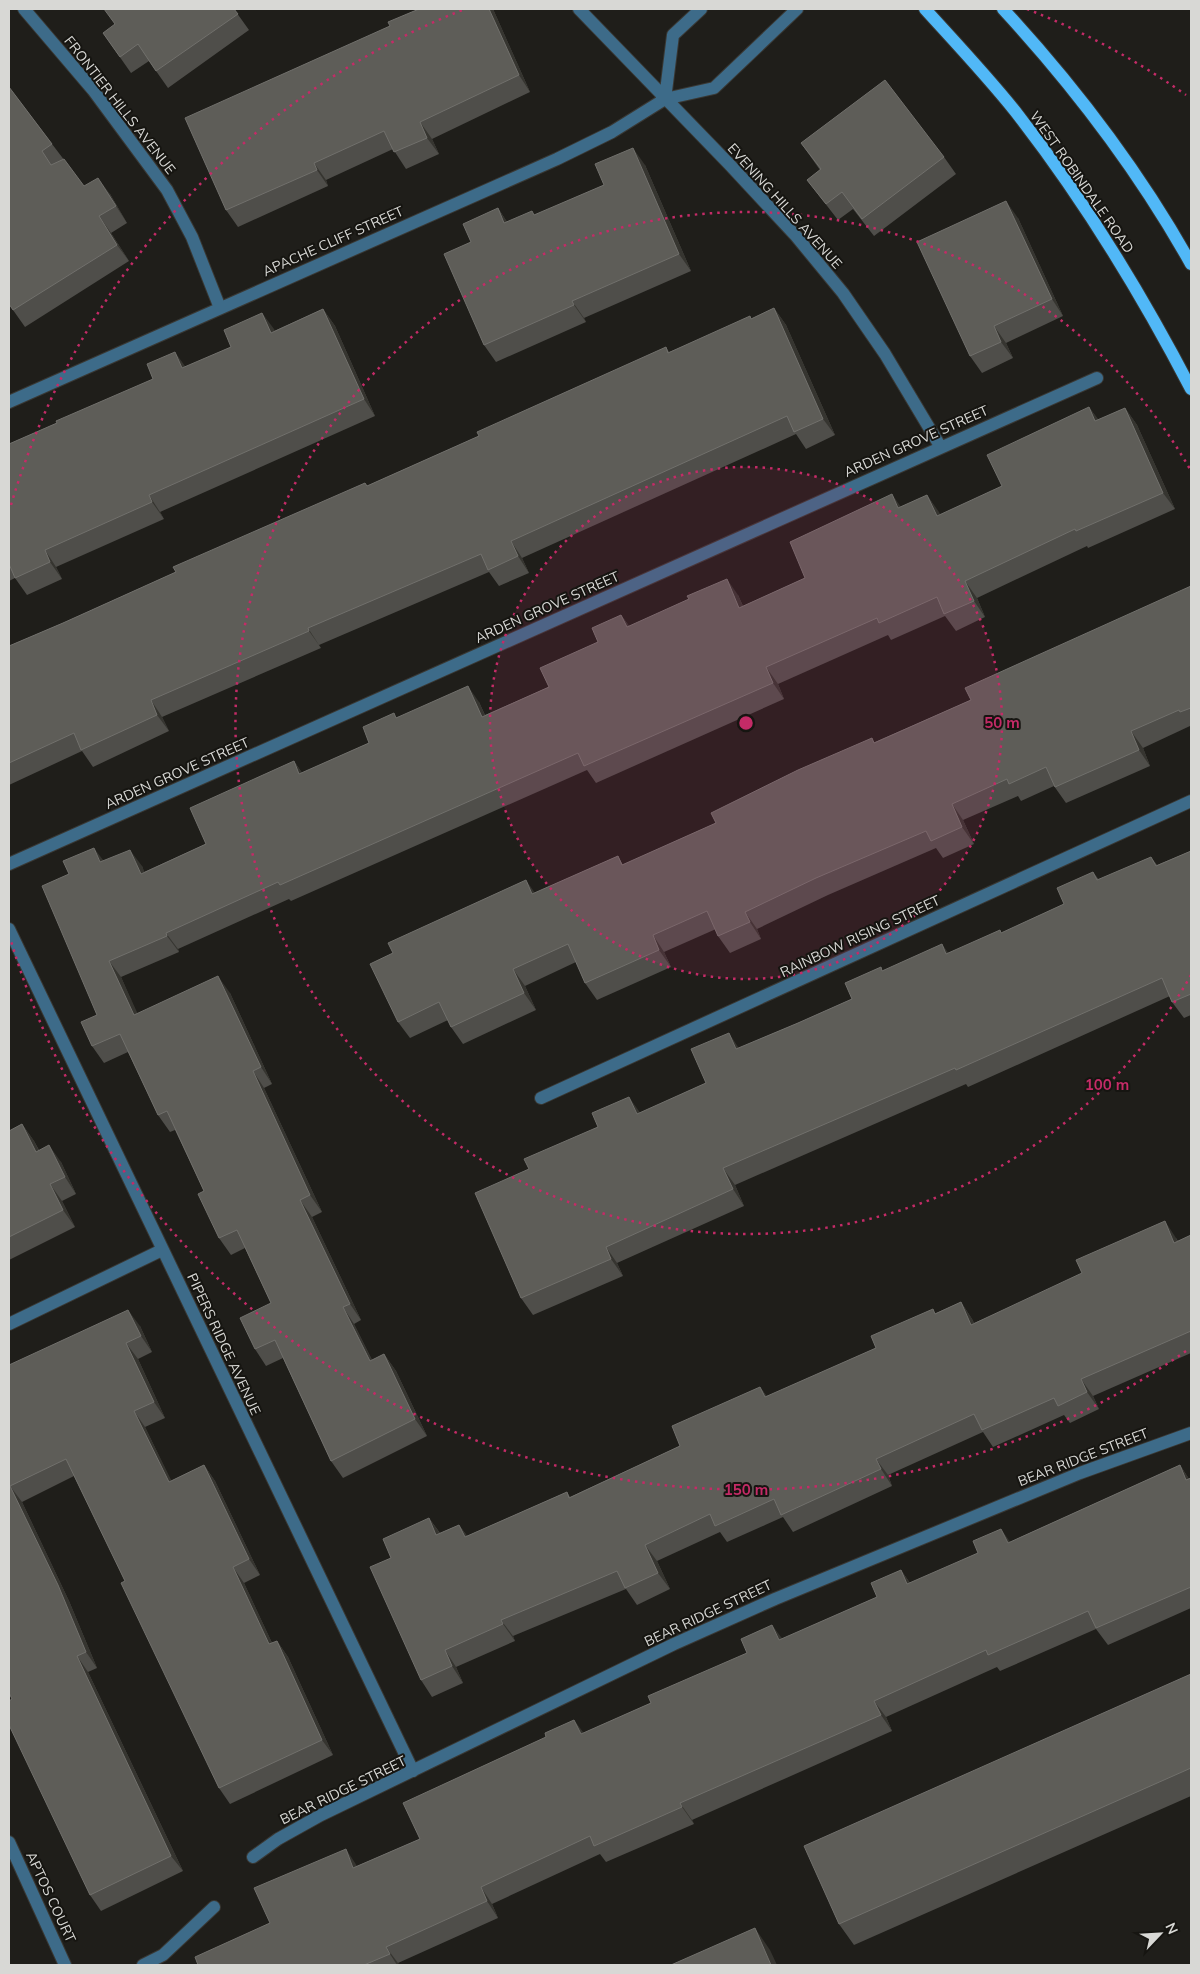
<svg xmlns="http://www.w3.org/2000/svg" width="1200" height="1974" viewBox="0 0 1200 1974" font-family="Mulish,sans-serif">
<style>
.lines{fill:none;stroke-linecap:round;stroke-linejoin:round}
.minor-casing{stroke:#393834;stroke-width:14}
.major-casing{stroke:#393834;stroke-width:14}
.minor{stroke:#3d6b89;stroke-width:12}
.major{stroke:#51b8f7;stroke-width:12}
.wall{fill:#4f4e4a}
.shaded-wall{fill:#363530}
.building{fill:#5e5d58;stroke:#71706c}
.ring{fill:none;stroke:#c42b67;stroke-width:2.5;stroke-dasharray:2.5 5}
.labels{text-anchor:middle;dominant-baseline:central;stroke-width:4;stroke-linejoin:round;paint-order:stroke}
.street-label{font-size:14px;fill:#d8d8d5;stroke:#161511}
.centre{fill:#c42b67;stroke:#161511;stroke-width:2.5}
.ring-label{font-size:15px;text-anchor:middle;font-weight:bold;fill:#c42b67;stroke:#161511;stroke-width:4;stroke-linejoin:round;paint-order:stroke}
</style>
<rect width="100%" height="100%" fill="#1f1e1a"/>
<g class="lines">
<g class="minor-casing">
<path id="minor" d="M24 9 93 90 167 190 192 237 220 308
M579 9 730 165 796 236 843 293 885 354 940 446
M665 99 673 35 701 9
M9 402 557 159 612 132 665 99 714 88 797 9
M9 864 1097 378
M9 929 413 1771
M541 1098 1191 801
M9 1324 162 1250
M9 1842 65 1965
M253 1857 278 1839 321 1815 674 1644 775 1599 1080 1473 1191 1433
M143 1965 163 1955 214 1907"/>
</g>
<g class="major-casing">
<path id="major" d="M925 9C955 42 987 76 1015 111 1083 198 1140 291 1191 389
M1003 9C1074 86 1140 173 1191 264"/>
</g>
<use href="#minor" class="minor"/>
<use href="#major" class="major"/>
</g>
<path class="wall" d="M234 9 249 30 168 88 149 61 131 73 103 33Z
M419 9H493L530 92 432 139 439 154 406 169 393 149 326 180 328 186 238 227 226 210 390 26Z
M9 87 52 144 84 186 110 194 127 223 111 233 129 261 25 327 13 310Z
M801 143 944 157 956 174 874 236 853 209 838 220 807 180 820 170Z
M645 165 691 271 584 318 586 322 496 362 484 345 471 242 498 208 507 222 535 215 604 185Z
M1018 218 1063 316 1006 343 1013 358 982 373 970 356Z
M774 308 786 325 835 435 806 449 796 434 522 558 529 573 499 586 489 572 319 645 321 648 162 717 169 731 93 767 82 751 9 785V646L63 623 176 572 365 483 367 486 479 436 666 347 669 352 751 319Z
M323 309 335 326 375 416 160 512 164 519 56 567 62 579 27 595 15 578 9 581V444L231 347 262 313 274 331Z
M1089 407 1098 420 1125 408 1137 425 1175 509 1088 548 1087 546 977 598 985 617 956 631 945 616 891 640 888 635 778 684 784 699 596 783 587 770 291 901 289 899 178 949 179 952 121 977 137 1014 230 993 272 1084 264 1088 322 1212 312 1217 361 1320 354 1324 372 1360 384 1354 396 1371 427 1436 343 1478 331 1461 283 1358 266 1366 255 1349 271 1303 245 1248 231 1255 219 1238 204 1191 175 1130 170 1132 158 1115 128 1052 104 1063 92 1046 97 1015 69 874 104 861 142 866 144 872 206 844 294 761 302 773 369 743 397 717 479 702 485 715 549 687 598 642 621 615 629 626 738 595 743 606 805 578 901 507 927 495 940 515 1002 486Z
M1191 586V728L1190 726 1143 748 1150 766 1066 803 1054 786 1021 801 1018 796 963 820 974 844 943 858 936 848 828 895 757 929 761 939 730 953 718 936 716 929 664 952 671 967 597 1000 585 983 576 962 525 986 536 1010 463 1044 451 1027 448 1020 410 1038 398 1022 535 893 618 856 623 865 716 823 875 742 971 700Z
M1191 851V1015L1184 1018 1172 1002 1170 996 968 1087 966 1084 735 1185 744 1206 617 1263 623 1276 533 1315 521 1298 529 1169 598 1127 640 1113 706 1083 739 1048 798 1023 852 999 883 971 948 953 1002 933 1064 904 1093 872 1099 880 1151 857 1157 865Z
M22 1124 34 1141 39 1150 61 1162 76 1194 62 1201 75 1227 9 1260V1131Z
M1191 1235V1353L1093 1396 1099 1409 1070 1423 1064 1415 993 1447 983 1432 888 1475 892 1486 793 1532 783 1517 727 1542 720 1532 657 1561 670 1589 637 1605 626 1589 513 1636 515 1641 456 1667 463 1683 432 1697 421 1680 391 1558 429 1518 440 1533 459 1525 467 1536 567 1492 570 1497 680 1446 760 1387 767 1397 876 1348 936 1313 961 1302 972 1319 974 1323 1176 1238 1178 1241Z
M140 1326 152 1352 138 1359 165 1418 145 1427 171 1481 204 1465 215 1481 260 1575 244 1583 272 1643 277 1641 288 1657 333 1755 230 1804 219 1788 125 1581 74 1476 22 1502 69 1601 97 1668 88 1672 183 1871 101 1911 90 1895 12 1699 9 1365Z
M1180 1465 1189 1479 1191 1478V1608L1108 1645 1096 1629 1000 1671 997 1667 886 1717 892 1731 692 1820 694 1824 606 1862 600 1854 492 1904 498 1918 398 1963 399 1965H198L270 1923 357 1866 420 1839 584 1733 651 1703 782 1639 877 1597 901 1570 910 1583 1010 1542Z
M1191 1674V1796L854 1945 839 1924Z"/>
<path class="shaded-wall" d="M489 9H493L530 92 519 75Z
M420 122 432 139 439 154 427 138Z
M633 148 645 165 691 271 679 254Z
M314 163 326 180 328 186 317 170Z
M98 178 110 194 127 223 116 206Z
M1006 201 1018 218 1063 316 1052 299Z
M498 208 509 225 504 223Z
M99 216 111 233 129 261 117 245Z
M572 301 584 318 586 322 574 305Z
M774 308 786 325 835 435 823 419Z
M323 309 335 326 375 416 364 399Z
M262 313 274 329 283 349 271 333Z
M994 326 1006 343 1013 358 1001 342Z
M175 352 187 369 182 368Z
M1089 407 1101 423 1095 421Z
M1125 408 1137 425 1175 509 1163 493Z
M892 494 903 510 898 508Z
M149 495 160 512 164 519 152 502Z
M927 495 939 512 948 533 937 516Z
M511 541 522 558 529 573 518 556Z
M45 550 56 567 62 579 50 562Z
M727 579 738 595 751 624 739 608Z
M965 581 977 598 985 617 974 601Z
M621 615 633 631 627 627Z
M308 628 319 645 321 648 309 631Z
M766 667 778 684 784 699 773 683Z
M468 686 479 702 493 734 482 717Z
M151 700 162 717 169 731 157 715Z
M1131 731 1143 748 1150 766 1139 750Z
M294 761 305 777 299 774Z
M952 804 963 820 974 844 962 827Z
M94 848 106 864 100 862Z
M130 850 142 866 152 890 141 874Z
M526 880 537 896 532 894Z
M745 912 757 929 761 939 750 922Z
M166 933 178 949 179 952 167 936Z
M653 935 664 952 671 967 659 950Z
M942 944 954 961 946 954Z
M109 961 121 977 146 1032 134 1015Z
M513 969 525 986 536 1010 524 993Z
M218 976 230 993 272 1084 261 1067Z
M729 1033 740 1050 736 1049Z
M253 1071 264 1088 322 1212 310 1195Z
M629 1097 641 1114H637Z
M22 1124 34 1141 48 1169 36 1152Z
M49 1145 61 1162 76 1194 65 1177Z
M723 1168 735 1185 744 1206 733 1189Z
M50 1184 62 1201 75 1227 63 1210Z
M300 1200 312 1217 361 1320 350 1304Z
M1165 1221 1176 1238 1186 1260 1174 1243Z
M606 1247 617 1263 623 1276 611 1259Z
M961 1302 972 1319 983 1342 971 1325Z
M343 1307 354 1324 381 1378 370 1361Z
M128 1310 140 1326 152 1352 141 1336Z
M126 1343 138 1359 165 1418 154 1402Z
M384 1354 396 1371 427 1436 415 1419Z
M1081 1379 1093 1396 1099 1409 1087 1392Z
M760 1387 772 1403 765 1397Z
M134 1411 145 1427 180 1498 169 1482Z
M876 1459 888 1475 892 1486 881 1469Z
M204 1465 215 1481 260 1575 249 1559Z
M1180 1465 1191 1482 1186 1480Z
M10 1486 22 1502 69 1601 97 1668 86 1652Z
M429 1518 441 1535H436Z
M459 1525 471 1541 465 1537Z
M1001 1529 1013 1546 1008 1543Z
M645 1545 657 1561 670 1589 658 1573Z
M233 1567 244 1583 280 1660 269 1644Z
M901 1570 912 1586 907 1584Z
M501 1620 513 1636 515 1641 503 1624Z
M772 1625 784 1641 779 1640Z
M277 1641 288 1657 333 1755 322 1740Z
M445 1650 456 1667 463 1683 452 1666Z
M77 1656 88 1672 183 1871 171 1856Z
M874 1701 886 1717 892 1731 881 1715Z
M574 1720 586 1736 581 1734Z
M680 1803 692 1820 694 1824 682 1807Z
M346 1849 357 1866 365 1885 353 1868Z
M481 1887 492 1904 498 1918 487 1901Z
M755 1928 770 1950 777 1965H771Z
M386 1947 398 1963 399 1965H397L390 1954Z"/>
<path class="building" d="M104 9H234L238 14 156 71 138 44 120 57 103 33 115 24Z
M419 9H489L519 75 420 122 427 138 394 152 384 131 314 163 317 170 226 210 185 118 390 26 388 22Z
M885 80 944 157 862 219 842 192 826 204 807 180 821 169 801 143Z
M9 87 52 144 42 151 51 165 64 159 84 186 98 178 116 206 99 216 117 245 13 310 9 304Z
M633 148 679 254 572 301 574 305 484 345 444 254 471 242 463 224 498 208 504 223 532 211 534 215 604 185 595 164Z
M1006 201 1052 299 994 326 1001 342 970 356 917 242Z
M774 308 823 419 794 432 787 416 511 541 518 556 488 570 481 554 308 628 309 631 151 700 157 715 81 750 74 733 9 763V646L63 623 176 572 173 567 365 483 367 486 479 436 477 432 666 347 668 353 750 316 751 319Z
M323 309 364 399 149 495 152 502 45 550 50 562 15 578 9 564V444L57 423 56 421 153 379 147 364 175 352 182 368 231 347 224 330 262 313 271 333Z
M1089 407 1095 421 1125 408 1163 493 1076 531 1075 529 965 581 974 601 944 614 937 597 879 623 877 618 766 667 773 683 584 766 578 753 280 885 278 882 166 933 167 936 109 961 134 1015 218 976 261 1067 253 1071 310 1195 300 1200 350 1304 343 1307 370 1361 384 1354 415 1419 331 1461 275 1340 255 1349 240 1318 271 1303 237 1230 219 1238 198 1194 204 1191 167 1111 158 1115 120 1034 92 1046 81 1022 97 1015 42 886 69 874 63 861 94 848 100 862 130 850 141 874 206 844 190 808 294 761 299 774 369 743 363 727 394 713 396 718 468 686 482 717 549 687 540 668 598 642 592 628 621 615 627 627 689 599 687 596 727 579 739 608 805 578 790 542 892 494 898 508 927 495 937 516 1002 486 987 455Z
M1191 586V708L1180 712 1179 710 1131 731 1139 750 1055 787 1046 767 1009 784 1007 779 952 804 962 827 931 841 926 831 816 878 745 912 750 922 718 936 707 911 653 935 659 950 585 983 568 944 513 969 524 993 451 1027 439 1002 398 1022 370 964 393 953 388 943 526 880 532 894 618 856 622 865 716 823 711 813 798 770 872 738 874 743 971 700 965 688Z
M1191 851V994L1172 1002 1162 978 956 1070 955 1068 723 1168 733 1189 606 1247 611 1259 521 1298 475 1193 529 1169 524 1159 598 1127 592 1113 629 1097 637 1114 706 1083 691 1049 729 1033 736 1049 798 1023 852 999 845 983 881 967 882 971 942 944 946 954 1000 930 1001 933 1064 904 1057 888 1093 872 1097 880 1151 857 1156 866Z
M22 1124 36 1152 49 1145 65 1177 50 1184 63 1210 9 1237V1131Z
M1165 1221 1174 1243 1191 1235V1331L1081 1379 1087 1392 1058 1406 1054 1398 982 1430 974 1414 876 1459 881 1469 781 1515 774 1499 715 1526 710 1514 645 1545 658 1573 625 1588 617 1571 501 1620 503 1624 445 1650 452 1666 421 1680 370 1567 391 1558 383 1539 429 1518 436 1535 459 1525 465 1537 567 1492 569 1498 680 1446 672 1426 760 1387 765 1397 876 1348 871 1336 933 1309 935 1314 961 1302 971 1325 1082 1273 1076 1260Z
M128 1310 141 1336 126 1343 154 1402 134 1411 169 1482 204 1465 249 1559 233 1567 269 1644 277 1641 322 1740 219 1788 121 1583 125 1581 66 1459 10 1486 58 1585 86 1652 77 1656 171 1856 90 1895 9 1725V1701L12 1699 9 1693V1365Z
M1180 1465 1186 1480 1191 1478V1587L1096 1628 1088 1611 988 1655 986 1650 874 1701 881 1715 680 1803 682 1807 594 1846 590 1836 481 1887 487 1901 386 1947 390 1954 364 1965H198L195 1957 270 1923 254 1888 346 1849 353 1868 420 1839 403 1803 546 1737 545 1733 574 1720 581 1734 651 1703 648 1696 747 1653 741 1639 772 1625 779 1640 877 1597 871 1583 901 1570 907 1584 978 1553 973 1541 1001 1529 1008 1543Z
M1191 1674V1768L839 1924 804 1846Z
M755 1928 771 1965H671Z"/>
<circle cx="746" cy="723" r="256" fill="#c42b67" fill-opacity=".12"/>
<g class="ring">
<circle cx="746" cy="723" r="256"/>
<path d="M1191 975A511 511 0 1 1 1191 471"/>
<path d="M1186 1351A767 767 0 0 1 11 941M11 505A767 767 0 0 1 465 9M1027 9A767 767 0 0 1 1186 95"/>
</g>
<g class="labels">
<g class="street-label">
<text transform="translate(120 105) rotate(52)">FRONTIER HILLS AVENUE</text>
<text transform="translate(1082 182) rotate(55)">WEST ROBINDALE ROAD</text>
<text transform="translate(785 206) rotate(48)">EVENING HILLS AVENUE</text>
<text transform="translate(333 241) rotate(-24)">APACHE CLIFF STREET</text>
<text transform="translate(916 441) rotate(-24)">ARDEN GROVE STREET</text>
<text transform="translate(547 607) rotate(-24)">ARDEN GROVE STREET</text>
<text transform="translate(177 773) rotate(-24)">ARDEN GROVE STREET</text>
<text transform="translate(860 936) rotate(-25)">RAINBOW RISING STREET</text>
<text transform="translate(224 1344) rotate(65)">PIPERS RIDGE AVENUE</text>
<text transform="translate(1083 1457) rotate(-21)">BEAR RIDGE STREET</text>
<text transform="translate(708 1613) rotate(-25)">BEAR RIDGE STREET</text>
<text transform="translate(343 1790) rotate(-26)">BEAR RIDGE STREET</text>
<text transform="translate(51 1897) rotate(65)">APTOS COURT</text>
</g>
</g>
<circle cx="746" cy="723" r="8" class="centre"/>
<g class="ring-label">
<text x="1002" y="728">50 m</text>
<text x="1107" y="1090">100 m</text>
<text x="746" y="1495">150 m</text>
</g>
<rect width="1200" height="1974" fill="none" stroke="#d8d8d5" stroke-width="20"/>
<g transform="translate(1160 1934) rotate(65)" stroke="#161511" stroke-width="4" paint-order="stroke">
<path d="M0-4L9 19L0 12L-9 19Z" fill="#d8d8d5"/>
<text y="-8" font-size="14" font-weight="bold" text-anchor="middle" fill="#d8d8d5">N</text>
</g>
</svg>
